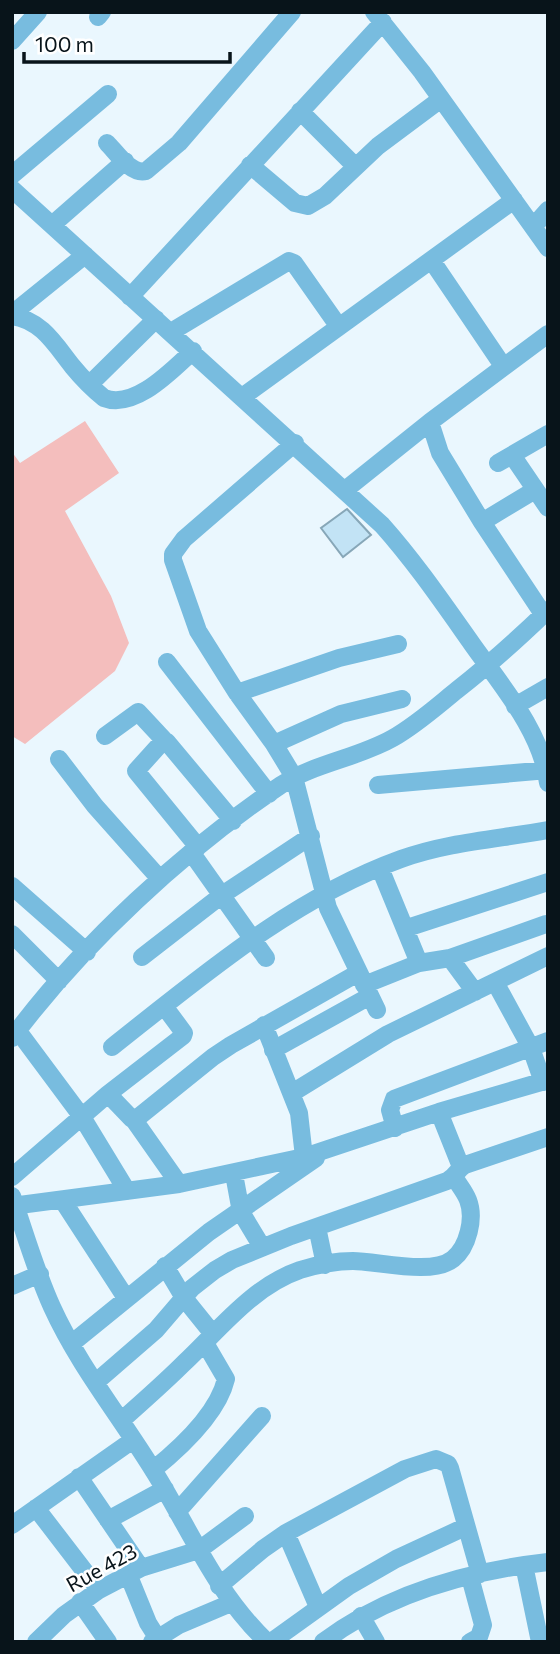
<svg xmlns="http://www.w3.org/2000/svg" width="560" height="1654" viewBox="0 0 560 1654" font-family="Commissioner,sans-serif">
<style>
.green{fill:#f4bebd}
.building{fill:#c2e3f5;stroke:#87a7b8;stroke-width:2}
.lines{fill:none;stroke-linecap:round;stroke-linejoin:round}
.minor{stroke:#78bcdf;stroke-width:18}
.labels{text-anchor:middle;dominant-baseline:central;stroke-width:5;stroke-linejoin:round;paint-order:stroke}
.street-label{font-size:21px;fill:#08141a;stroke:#fff}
</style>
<rect width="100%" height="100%" fill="#eaf7fe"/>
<path class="green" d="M85 421 119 473 65 511 111 596 129 643 115 671 25 744 12 736V452L20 463Z"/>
<path class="building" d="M347 509 371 535 343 557 321 528Z"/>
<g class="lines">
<path class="minor" d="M374 12 422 72 548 248
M98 17 102 12
M12 41 38 12
M300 111 355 166
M107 143C117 153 131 175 146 171L179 143 292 12
M250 165 295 203 308 206 325 196 378 146 441 99
M12 175 108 94
M12 189 382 525C415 562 443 603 472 644 501 685 542 732 548 783
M52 225 125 161
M533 227 548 210
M432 261 503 366
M130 297 383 22
M12 314 85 255
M12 316C42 320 56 346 73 367 82 378 93 389 104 398 135 410 172 370 193 351
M171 332 289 261 294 263 339 327
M90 384 156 319
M242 397 514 200
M430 422 440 453 482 522 543 614
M295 443 184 539 173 554V560L198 631 237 693 274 744 294 777 328 908 377 1010
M512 455 548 508
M498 463 548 434
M345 490 430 422 548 334
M482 522 535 490
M167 662 269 794
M237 693 339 658 398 644
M515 706 548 687
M105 736 138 712 165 741
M274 744 341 714 402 699
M59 759 95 806 160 879
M378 785 548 770
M198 847 136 771 163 741 167 742 233 821
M191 852 266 958
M12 886 87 952
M407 928 548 882
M12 934 59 981
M142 957 222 895 311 836
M450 958 475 992
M419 963 450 958 546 924
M495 982 531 1048 543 1082
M364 985 419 963 380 868
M264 1025 299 1113 304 1157
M18 1031 82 1117 127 1191
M12 1038C82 944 184 850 281 785 315 763 358 758 393 738 416 725 436 707 457 690 489 665 518 639 548 610
M112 1047C202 976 293 898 401 859 448 842 499 839 548 830
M273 1050 370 996
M292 1093 388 1034 548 956
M108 1094 132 1119H136L213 1057 231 1045 358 973
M439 1112 461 1167
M134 1120 179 1184
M395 1128 390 1110 394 1099 548 1041
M234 1174 241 1212 262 1247
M12 1177 108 1094 183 1036 184 1033 164 1006
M12 1196C25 1233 36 1272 52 1307 81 1371 129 1427 164 1488 196 1543 220 1597 267 1642
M63 1201 126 1298
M12 1206 179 1184 304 1157 439 1112 548 1080
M317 1227 325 1265
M165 1266 184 1298 213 1334
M12 1286 40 1274
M71 1344 209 1232 316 1158
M96 1382 156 1330 192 1288 215 1270 232 1260 291 1236 447 1181C457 1176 457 1169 465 1165L548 1137
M121 1421C142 1402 164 1383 184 1363 219 1330 253 1286 300 1270 316 1265 336 1261 353 1261 378 1261 432 1276 453 1259 468 1247 475 1218 468 1200 465 1192 459 1185 454 1177
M153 1470C179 1449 218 1413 226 1379L205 1343
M79 1477 141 1568
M36 1508 99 1590
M177 1512 262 1416
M108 1520 165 1489
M12 1525 133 1440
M286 1533 318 1607
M524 1565 540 1642
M128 1574 148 1623 160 1642
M470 1577 483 1625 479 1637 470 1642
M219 1586 263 1549 286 1533 405 1469 436 1459 448 1464 450 1468 480 1574
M80 1602 108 1642
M361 1616 376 1642
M36 1642 64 1615 99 1590 141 1568 199 1550 245 1516
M152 1642 179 1625 231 1603
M271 1642 349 1586 396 1559 465 1527
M323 1642C387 1594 469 1571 548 1562"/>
</g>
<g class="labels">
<g class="street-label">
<text transform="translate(101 1567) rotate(-29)">Rue 423</text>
</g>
</g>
<rect width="560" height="1654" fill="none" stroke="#08141a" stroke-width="28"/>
<path d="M24 52v10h206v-10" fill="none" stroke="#08141a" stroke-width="3.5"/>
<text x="35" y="52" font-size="21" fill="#08141a" stroke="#ffffff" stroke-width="5" paint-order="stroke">100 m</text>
</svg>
